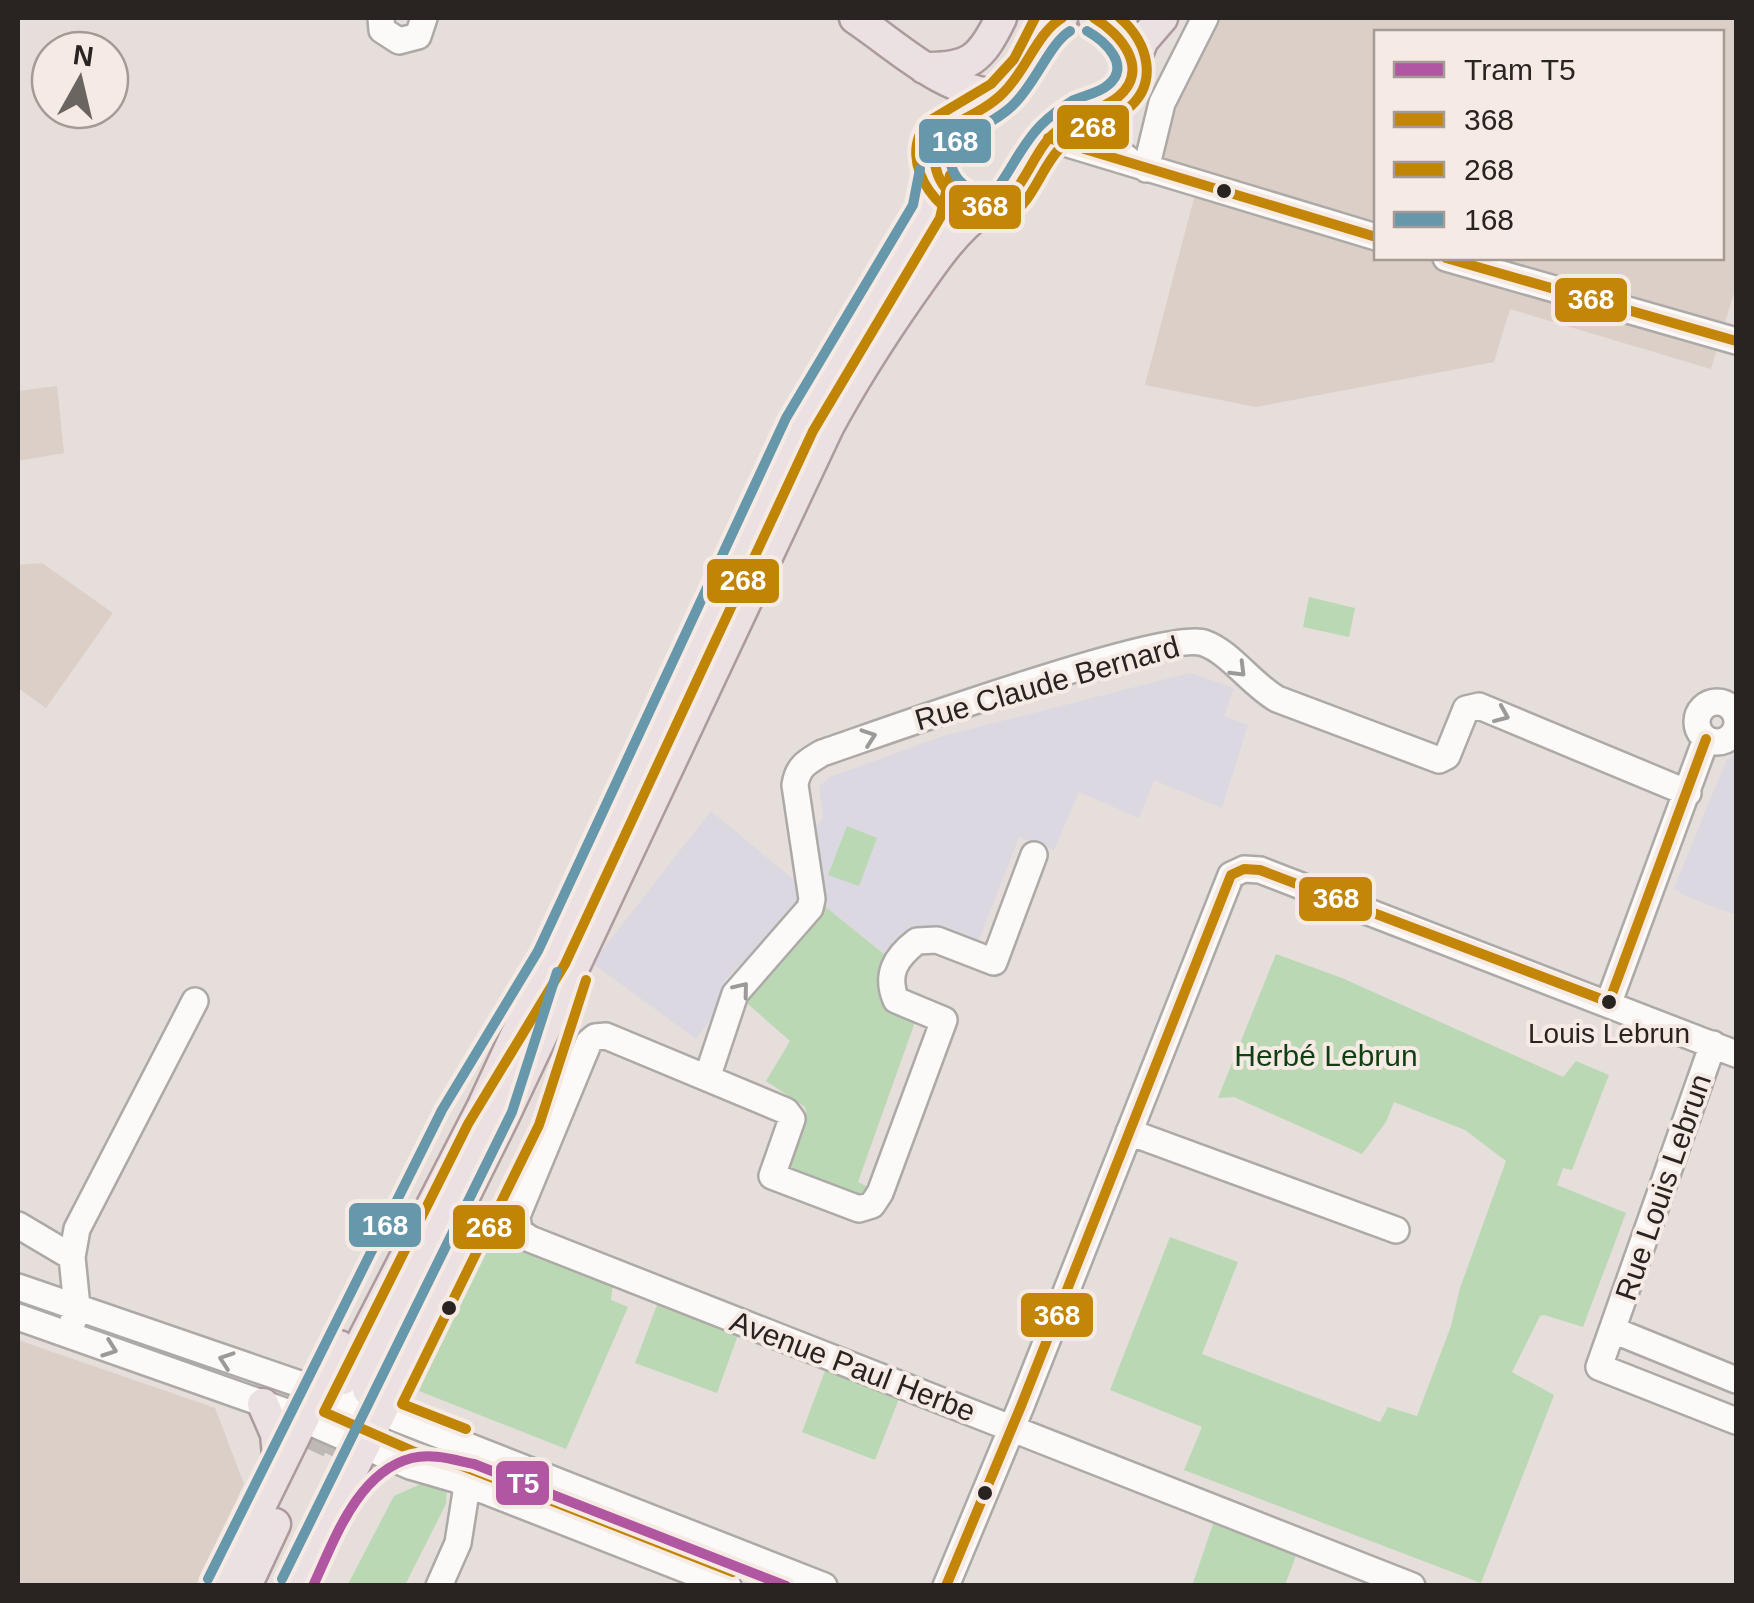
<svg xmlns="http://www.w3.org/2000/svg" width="1754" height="1603" viewBox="0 0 1754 1603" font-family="Arial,sans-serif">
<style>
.built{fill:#dccfc7;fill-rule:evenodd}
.education{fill:#dcd8e2}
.green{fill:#bbd8b5}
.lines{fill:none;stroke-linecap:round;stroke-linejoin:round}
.major-tunnel{stroke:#bfb9b5;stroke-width:30;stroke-dasharray:30 15;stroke-linecap:butt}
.minor-casing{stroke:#ada9a6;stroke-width:30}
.major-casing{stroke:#ad9a9c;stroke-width:35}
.minor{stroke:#fbfaf9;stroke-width:25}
.major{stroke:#ebe1e2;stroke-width:30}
.bus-1-casing{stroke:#f6eae4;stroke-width:18}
.bus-2-casing{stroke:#f6eae4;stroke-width:18}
.bus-3-casing{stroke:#f6eae4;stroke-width:18}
.bus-1{stroke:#c48608;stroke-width:10}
.bus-2{stroke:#c18505;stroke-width:10}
.bus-3{stroke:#6797ab;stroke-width:10}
.tram-1-casing{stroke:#f6eae4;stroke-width:18}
.tram-1{stroke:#b156a1;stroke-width:10}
.oneway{stroke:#9c9a98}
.bus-dot{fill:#292422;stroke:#f6eae4;stroke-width:4}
.labels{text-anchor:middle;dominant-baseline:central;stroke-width:8;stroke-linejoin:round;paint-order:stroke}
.bus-label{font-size:28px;fill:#292422;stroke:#f6eae4}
.street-label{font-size:30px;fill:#292422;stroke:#f6eae4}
.park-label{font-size:30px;fill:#113e13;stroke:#f6eae4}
.line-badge{stroke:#f6eae4;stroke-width:4}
.badge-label{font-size:28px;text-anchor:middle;font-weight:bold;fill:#fff}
</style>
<rect width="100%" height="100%" fill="#e5deda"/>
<path class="built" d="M1197 18H1736V286L1711 369 1510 309 1494 362 1256 407 1145 385 1200 175 1137 149 1147 119ZM1376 32H1722V258H1376Z
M57 386 64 453 18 461V391Z
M42 563 113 613 46 708 18 688V565Z
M18 1340 215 1408 244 1484 196 1585H18Z"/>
<path class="education" d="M1190 673 1234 688 1224 716 1248 725 1222 808 1154 780 1139 818 1079 792 1054 850 1019 837 977 945 921 933 890 959 822 904 811 834 823 817 819 786 830 777 943 736Z
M1736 752V915L1685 896 1674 888 1726 761Z
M711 811 806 890 788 916 725 980 724 1002 696 1039 592 963Z"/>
<path class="green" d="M1309 597 1355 608 1349 637 1303 627Z
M847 826 877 838 859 886 828 875Z
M822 904 890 959 897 1013 915 1022 858 1182 872 1189 863 1198 795 1175 790 1168C791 1146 810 1128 805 1107L766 1081 790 1041 741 998Z
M1276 954 1342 978 1563 1077 1576 1061 1609 1075 1572 1170 1563 1168 1557 1185 1626 1213 1583 1327 1544 1315 1540 1316 1512 1372 1554 1395 1481 1583 1184 1470 1202 1427 1110 1390 1170 1237 1238 1262 1202 1354 1380 1422 1388 1407 1417 1416 1451 1326 1460 1288 1506 1161 1465 1130 1394 1102 1386 1122 1362 1154 1234 1097 1218 1098Z
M487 1234 613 1283 611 1300 628 1307 566 1449 419 1391Z
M657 1305 738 1335 717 1393 635 1363Z
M828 1363 902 1391 875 1460 802 1432Z
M427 1481 447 1485 446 1504 405 1585 347 1586 394 1496Z
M1213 1524 1297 1553 1285 1585 1192 1586Z"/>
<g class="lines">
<path class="major-tunnel" d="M310 1450 343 1379
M336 1458 368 1390"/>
<g class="minor-casing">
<path id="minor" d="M381 18 382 30 399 41 418 36 424 18
M1102 105C1099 132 1110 145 1130 161
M1048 138 1376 237
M1146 169 1162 103 1205 18
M1446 258 1736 341
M1697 722a20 20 0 1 1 40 0a20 20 0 1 1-40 0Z
M1034 855 994 962 937 940 917 941C896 957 885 974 896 1000L944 1020 880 1193 872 1205 859 1209 772 1176 792 1119 786 1111 606 1036 595 1037 589 1042 517 1216 519 1231 530 1239 1412 1586
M1609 1002 1706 739
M1713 1044 1599 1367 1736 1421
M707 1078 735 994 810 908 812 899 795 785C798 766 807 762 822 753 878 734 1166 630 1204 643 1230 652 1251 684 1277 699L1439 760 1447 756 1466 709 1479 706 1688 793
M1129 1132 1396 1230
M18 1225 72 1257
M18 1287 381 1412 824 1586
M18 1317 287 1412 410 1466 455 1479 728 1586
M73 1321 77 1307 72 1257 77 1229 195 1001
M1613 1330 1736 1380
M439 1586 458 1543 466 1492 471 1485
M946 1586 1021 1406 1231 875 1244 869 1260 870 1736 1054"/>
</g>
<g class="major-casing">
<path id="major" d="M855 18C901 49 942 91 1001 96
M1062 18 1047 27 1026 67 1001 96 937 134C920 177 962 224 1005 203 1023 184 1030 157 1049 138 1058 129 1069 121 1080 114 1093 108 1112 104 1122 93 1148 64 1121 31 1094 18
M1133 64 1143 40 1162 18
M924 68C970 69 981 59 1001 18
M343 1379 483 1106 800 424 853 331 927 211 935 172
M368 1390 503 1118 828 427C853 381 881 337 911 294 933 263 952 233 983 210
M263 1404 276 1434 279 1467
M221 1586 339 1346
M246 1586 275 1524
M295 1586 470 1231"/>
</g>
<use href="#minor" class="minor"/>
<use href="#major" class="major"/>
<g class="bus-1-casing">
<path id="bus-1" d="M1062 18C1037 33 1027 69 1004 92 987 110 958 121 937 134 932 155 933 175 948 191 956 201 968 207 981 207 1020 210 1028 158 1052 135 1074 114 1098 113 1118 97 1151 70 1121 34 1094 18
M1048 138 1376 237
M1446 258 1736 341
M1609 1002 1706 739
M946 1586 1021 1406 1231 875 1244 869 1260 870 1609 1002"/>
</g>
<g class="bus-2-casing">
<path id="bus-2" d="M1035 18 1014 59 991 84 929 121C891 160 945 234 996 221 1032 212 1037 172 1060 148 1079 129 1104 125 1126 110 1160 84 1148 42 1120 18
M466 1429 402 1404 539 1125 586 980
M674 1543 782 1586
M733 1572 460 1465 415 1452 324 1412 468 1124 565 964 813 431 940 218 950 175"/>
</g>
<g class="bus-3-casing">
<path id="bus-3" d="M1070 31C1049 44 1035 85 1012 106 995 122 970 132 950 144 945 173 966 199 996 190 1012 169 1022 144 1041 125 1050 116 1061 108 1072 101 1083 95 1098 94 1108 85 1132 66 1105 41 1087 31
M208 1579 442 1110 538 951 786 418 913 205 920 169
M282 1579 512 1112 557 972"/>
</g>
<use href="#bus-1" class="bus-1"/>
<use href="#bus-2" class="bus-2"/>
<use href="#bus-3" class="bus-3"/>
<g class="tram-1-casing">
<path id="tram-1" d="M313 1586C334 1541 357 1472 412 1458 433 1453 454 1460 474 1464L786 1586"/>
</g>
<use href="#tram-1" class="tram-1"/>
</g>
<defs><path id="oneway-chevron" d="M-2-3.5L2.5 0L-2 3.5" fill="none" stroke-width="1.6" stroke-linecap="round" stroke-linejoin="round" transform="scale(2.5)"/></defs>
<g class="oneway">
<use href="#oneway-chevron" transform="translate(1239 670) rotate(45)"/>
<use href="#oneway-chevron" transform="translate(1502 715) rotate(23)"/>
<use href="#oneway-chevron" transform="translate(869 737) rotate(-19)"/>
<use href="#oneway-chevron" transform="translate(742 989) rotate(-51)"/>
<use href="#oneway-chevron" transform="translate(110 1349) rotate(20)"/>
<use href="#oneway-chevron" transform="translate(226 1360) rotate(-161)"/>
</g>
<g class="bus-dot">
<circle cx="1224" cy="191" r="9"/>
<circle cx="1609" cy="1002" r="9"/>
<circle cx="449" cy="1308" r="9"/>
<circle cx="985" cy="1493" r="9"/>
</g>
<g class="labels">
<g class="bus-label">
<text x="1609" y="1033">Louis Lebrun</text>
</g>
<g class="street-label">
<text transform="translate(1047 683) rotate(-16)">Rue Claude Bernard</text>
<text transform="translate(1663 1187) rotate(-71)">Rue Louis Lebrun</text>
<text transform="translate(853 1366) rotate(21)">Avenue Paul Herbe</text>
</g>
<g class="park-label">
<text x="1326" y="1055">Herbé Lebrun</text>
</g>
</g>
<g class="line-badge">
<rect x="1055" y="103" width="76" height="48" rx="10" fill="#c18505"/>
<rect x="917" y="117" width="76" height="48" rx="10" fill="#6797ab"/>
<rect x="947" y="183" width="76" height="48" rx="10" fill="#c48608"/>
<rect x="1553" y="276" width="76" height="48" rx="10" fill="#c48608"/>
<rect x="705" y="557" width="76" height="48" rx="10" fill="#c18505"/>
<rect x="1297" y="875" width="77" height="48" rx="10" fill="#c48608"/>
<rect x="347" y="1201" width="76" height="48" rx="10" fill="#6797ab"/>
<rect x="451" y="1203" width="76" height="48" rx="10" fill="#c18505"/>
<rect x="1019" y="1291" width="76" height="48" rx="10" fill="#c48608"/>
<rect x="494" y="1459" width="57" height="48" rx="10" fill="#b156a1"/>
</g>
<g class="badge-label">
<text x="1093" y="137">268</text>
<text x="955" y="151">168</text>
<text x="985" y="216">368</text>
<text x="1591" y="309">368</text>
<text x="743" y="590">268</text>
<text x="1336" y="908">368</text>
<text x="385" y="1235">168</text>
<text x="489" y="1237">268</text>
<text x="1057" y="1325">368</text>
<text x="523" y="1493">T5</text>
</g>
<rect width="1754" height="1603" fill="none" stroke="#292422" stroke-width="40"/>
<rect x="1374" y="30" width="350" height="230" fill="#f6eae4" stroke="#a49b96" stroke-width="2.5"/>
<rect x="1394" y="62" width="50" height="15" fill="#b156a1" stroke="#a49b96" stroke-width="2.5"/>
<text x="1464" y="80" font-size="30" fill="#292422">Tram T5</text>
<rect x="1394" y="112" width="50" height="15" fill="#c48608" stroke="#a49b96" stroke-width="2.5"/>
<text x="1464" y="130" font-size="30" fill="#292422">368</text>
<rect x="1394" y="162" width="50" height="15" fill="#c18505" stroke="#a49b96" stroke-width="2.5"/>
<text x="1464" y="180" font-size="30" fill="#292422">268</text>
<rect x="1394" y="212" width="50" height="15" fill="#6797ab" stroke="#a49b96" stroke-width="2.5"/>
<text x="1464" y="230" font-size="30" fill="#292422">168</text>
<g transform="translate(80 80) rotate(8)"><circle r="48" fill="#f6eae4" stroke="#a49b96" stroke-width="2.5"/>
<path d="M0-8L18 38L0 25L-18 38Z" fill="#6b6562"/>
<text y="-15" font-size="28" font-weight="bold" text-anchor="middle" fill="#292422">N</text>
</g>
</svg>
